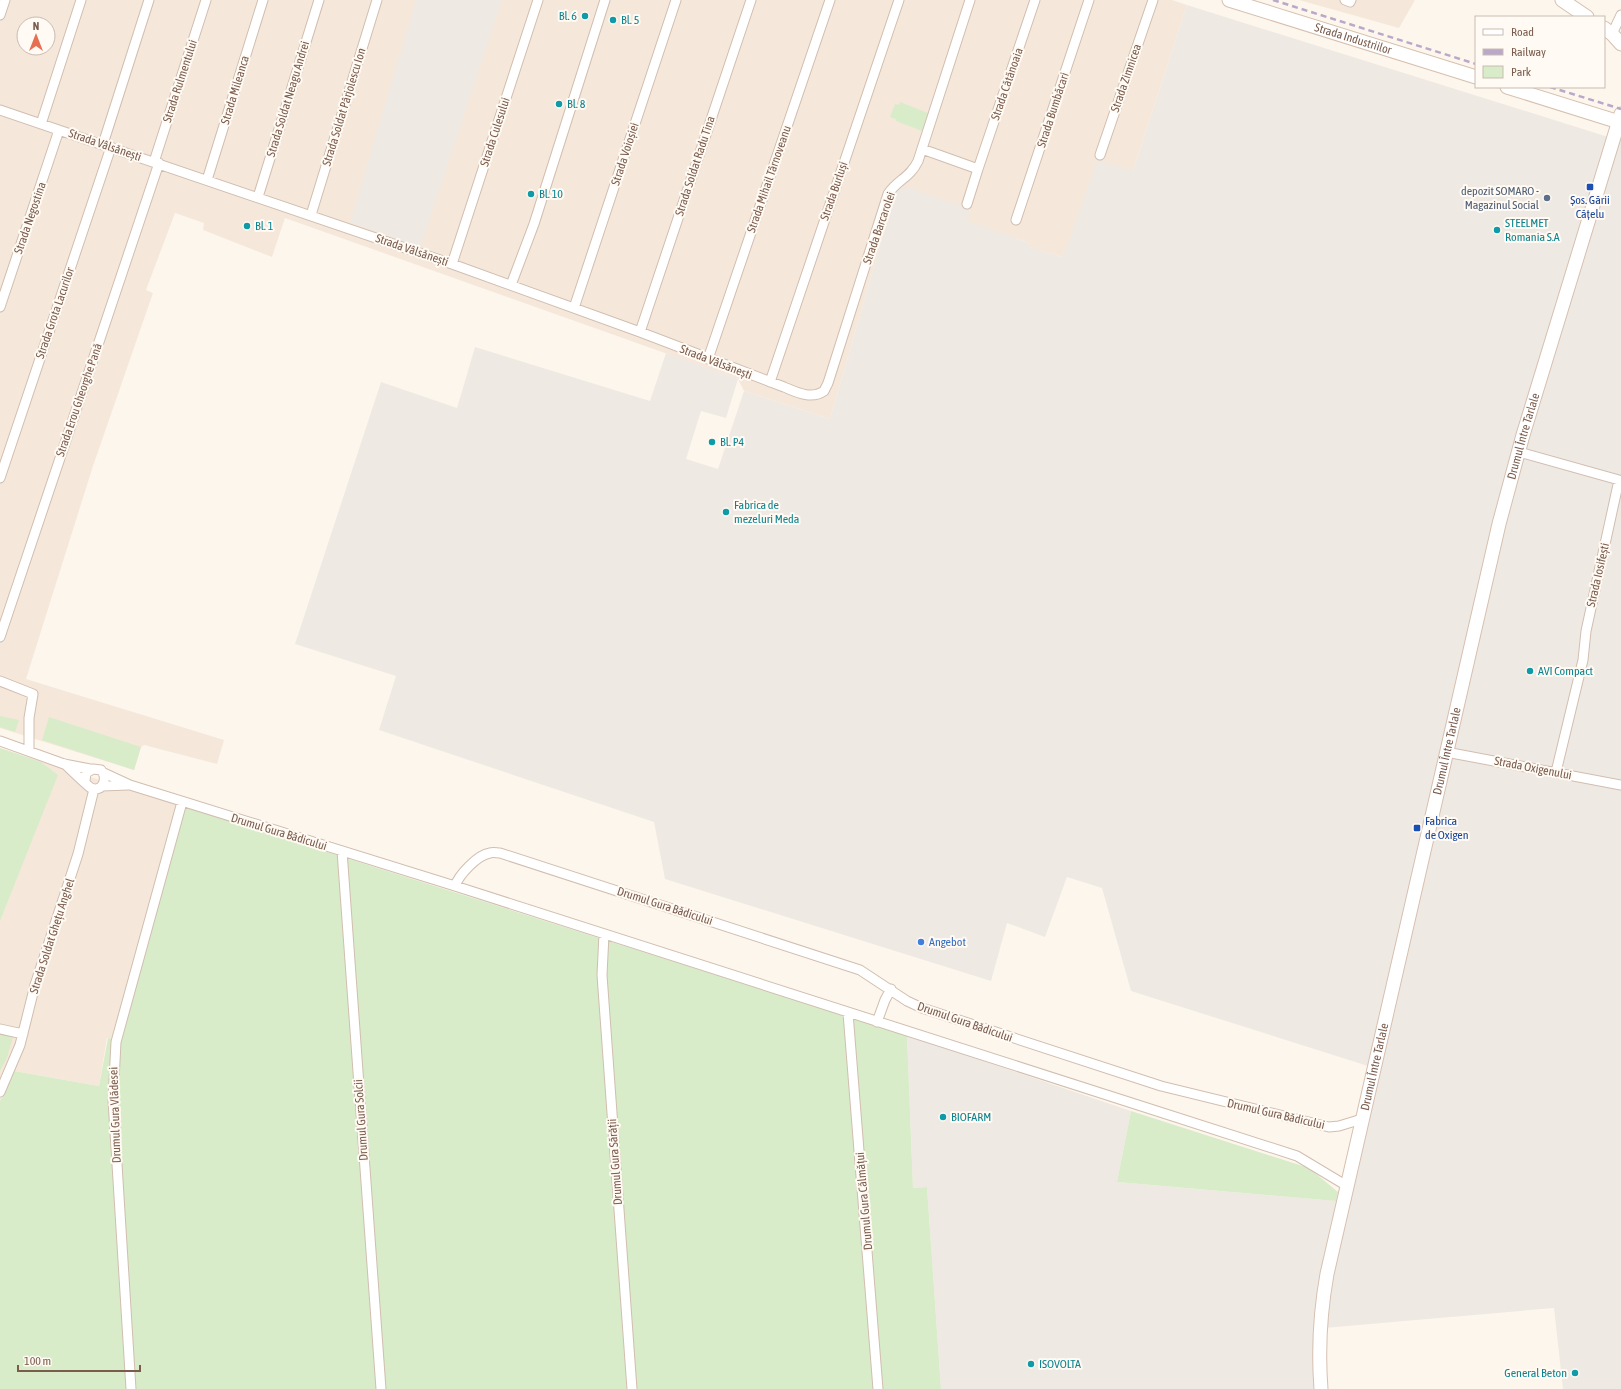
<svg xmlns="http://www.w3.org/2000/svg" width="1621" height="1389" viewBox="0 0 1621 1389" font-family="'Asap Condensed',sans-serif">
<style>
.residential{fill:#f5e8da;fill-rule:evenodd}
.industrial{fill:#efe9e4}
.green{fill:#d8ecc9}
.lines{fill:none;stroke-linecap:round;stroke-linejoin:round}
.street-casing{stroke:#d1beb0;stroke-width:11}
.secondary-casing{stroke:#d6c0b0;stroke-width:15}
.street{stroke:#fff;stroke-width:9}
.secondary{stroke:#fff;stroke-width:13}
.rail{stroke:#b9a8c9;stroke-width:2.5;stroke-dasharray:6 4;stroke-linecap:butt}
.culture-dot{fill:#0f9aa8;stroke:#fffaf3;stroke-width:1.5}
.transit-dot{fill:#1a4fb4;stroke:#fffaf3;stroke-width:1.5}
.service-dot{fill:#5c6f8a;stroke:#fffaf3;stroke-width:1.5}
.shop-dot{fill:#3f7fe0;stroke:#fffaf3;stroke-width:1.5}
.labels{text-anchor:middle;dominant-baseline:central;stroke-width:4;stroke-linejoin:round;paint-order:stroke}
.culture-label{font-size:12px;fill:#0d838f;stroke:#fffaf3;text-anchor:start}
.street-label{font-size:12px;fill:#7a5c4d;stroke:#fffaf3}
.service-label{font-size:12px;fill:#4e5e75;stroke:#fffaf3;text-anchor:end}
.transit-label{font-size:12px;fill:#164399;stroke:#fffaf3}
.shop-label{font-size:12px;fill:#366cbe;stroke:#fffaf3;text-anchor:start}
</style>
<rect width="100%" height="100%" fill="#fdf6ec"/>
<path class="residential" d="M0 0H1172L1187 5 1133 171 1062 257 1029 247V243L966 221 970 209 896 191 830 419 744 391 738 379 285 218 272 257 203 230 204 223 175 213 146 290 153 293 93 466 26 679 224 740 217 764 144 745 141 747 134 770 0 728ZM24 24H48V48H24Z
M1299 0H1415L1399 28Z
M0 748 184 807 134 986 127 984 113 1039 107 1038 99 1086 14 1071 0 1101Z"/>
<path class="industrial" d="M416 0H502L420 248 350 222Z
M1187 5 1621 141V1389H1563L1554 1308 1324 1328 1326 1389H941L927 1187 913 1188 907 1035 1131 1111 1117 1182 1336 1201 1368 1066 1131 991 1102 888 1067 877 1045 937 1007 923 991 981 665 879 654 822 379 730 396 676 295 644 381 382 457 408 475 347 650 401 666 353 738 379 726 418 701 411 686 459 718 469 744 391 830 419 896 191 906 187 970 209 967 221 1029 243 1030 247 1062 257 1066 250 1097 160 1133 171Z"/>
<path class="green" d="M900 102 928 113 922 131 896 121V119L890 117 895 104 899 105Z
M0 716 19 720 15 732 0 727Z
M49 717 141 747 134 770 42 740Z
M0 748 41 762 58 775 0 921Z
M184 807 907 1035 913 1188 927 1187 941 1389H0V1101L14 1071 99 1086 108 1038 113 1039 127 984 134 986Z
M0 1033 13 1037 7 1058 0 1071Z
M1131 1111 1309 1168 1338 1192 1336 1201 1117 1182Z"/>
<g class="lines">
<g class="street-casing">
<path id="street" d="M1345 0 1350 2 1351 0
M0 15 5 0
M1612 34 1621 15
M0 110 452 264 640 332 784 387C796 392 811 400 824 391L828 383 888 194C897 180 910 178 918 161L970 0
M41 124 81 0
M103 144 149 0
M922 149 978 169 1035 0
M1100 155 1153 0
M154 162 206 0
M207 180 263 0
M258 197 319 0
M967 204 978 169
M311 215 377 0
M1016 220 1089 0
M452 264 538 0
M511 285 534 224 605 0
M0 307 59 130
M574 308 676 0
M640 332 751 0
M708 359 830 0
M770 382 899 0
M1519 452 1619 480 1586 631 1583 660 1556 772
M0 478 111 147
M0 637 159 163
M0 681 33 694 29 718V751
M0 741 64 764 90 769
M1446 752 1621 785
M65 764C69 768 89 787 91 788 103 793 108 778 101 770L93 769 86 773 85 781
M104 773 130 785 455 886 1297 1156 1347 1186
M102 786 128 785
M342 851 381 1389
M455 886C459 875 477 855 490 853 493 852 497 853 500 853L860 970 907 1001 922 1008 1161 1086 1329 1127 1339 1126 1362 1119
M604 934 602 975 632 1389
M848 1013 878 1389
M877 1022 885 1000 891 989
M0 1029 23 1034
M0 1092 20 1045 35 985 78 854 94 789
M131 1389 113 1100 116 1042 182 802"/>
</g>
<g class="secondary-casing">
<g id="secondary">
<path id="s1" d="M1229 0 1476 77"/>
<path d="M1562 0 1587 17"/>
<path d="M1604 28 1612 34 1621 44"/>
<path d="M1507 87 1619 122"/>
<path id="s2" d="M1321 1389C1318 1350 1320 1313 1327 1274L1499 524 1523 435 1621 114"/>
</g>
</g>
<use href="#street" class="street"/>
<use href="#secondary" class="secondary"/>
<path class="rail" d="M1273 0 1476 64
M1550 87 1621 109"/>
</g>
<g class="culture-dot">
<circle cx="585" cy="16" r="4"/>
<circle cx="613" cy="20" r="4"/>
<circle cx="559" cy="104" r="4"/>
<circle cx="531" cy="194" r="4"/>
<circle cx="247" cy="226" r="4"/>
<circle cx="1497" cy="230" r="4"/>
<circle cx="712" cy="442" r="4"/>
<circle cx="726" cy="512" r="4"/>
<circle cx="1530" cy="671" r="4"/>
<circle cx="943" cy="1117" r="4"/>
<circle cx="1031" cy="1364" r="4"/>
<circle cx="1575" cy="1373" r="4"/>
</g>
<g class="transit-dot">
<rect x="1586" y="183" width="8" height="8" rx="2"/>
<rect x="1413" y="824" width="8" height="8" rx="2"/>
</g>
<circle class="service-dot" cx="1547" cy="198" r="4"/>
<circle class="shop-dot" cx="921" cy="942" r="4"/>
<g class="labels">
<g class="culture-label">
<text x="577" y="16" text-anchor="end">Bl. 6</text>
<text x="621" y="20">Bl. 5</text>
<text x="567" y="104">Bl. 8</text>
<text x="539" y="194">Bl. 10</text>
<text x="1505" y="223">STEELMET<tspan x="1505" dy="14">Romania S.A</tspan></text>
<text x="255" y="226">Bl. 1</text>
<text x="720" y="442">Bl. P4</text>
<text x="734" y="505">Fabrica de<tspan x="734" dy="14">mezeluri Meda</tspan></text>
<text x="1538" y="671">AVI Compact</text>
<text x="951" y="1117">BIOFARM</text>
<text x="1039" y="1364">ISOVOLTA</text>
<text x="1567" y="1373" text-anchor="end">General Beton</text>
</g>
<g class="street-label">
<text stroke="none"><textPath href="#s1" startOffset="130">Strada Industriilor</textPath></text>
<text transform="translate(1126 78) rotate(-71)">Strada Zimnicea</text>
<text transform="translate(180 81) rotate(-72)">Strada Rulmentului</text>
<text transform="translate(1007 84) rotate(-71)">Strada Cătănoaia</text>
<text transform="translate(235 90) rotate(-73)">Strada Mileanca</text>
<text transform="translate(288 99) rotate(-73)">Strada Soldat Neagu Andrei</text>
<text transform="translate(344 107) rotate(-73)">Strada Soldat Pârjolescu Ion</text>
<text transform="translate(1053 110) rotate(-72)">Strada Bumbăcari</text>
<text transform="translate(495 132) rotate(-72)">Strada Culesului</text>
<text transform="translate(105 145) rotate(19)">Strada Vâlsănești</text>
<text transform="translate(625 154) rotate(-72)">Strada Voioșiei</text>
<text transform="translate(695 166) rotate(-72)">Strada Soldat Radu Tina</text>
<text transform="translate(769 179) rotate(-71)">Strada Mihail Târnoveanu</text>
<text transform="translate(834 191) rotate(-71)">Strada Burluși</text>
<text transform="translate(30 218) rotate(-71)">Strada Negostina</text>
<text transform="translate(879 228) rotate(-71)">Strada Barcarolei</text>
<text transform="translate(412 250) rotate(19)">Strada Vâlsănești</text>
<text transform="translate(55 313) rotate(-71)">Strada Grota Lacurilor</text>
<text transform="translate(716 362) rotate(21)">Strada Vâlsănești</text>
<text transform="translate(79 400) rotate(-71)">Strada Erou Gheorghe Pană</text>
<text stroke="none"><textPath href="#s2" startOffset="976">Drumul Între Tarlale</textPath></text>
<text transform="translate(1598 575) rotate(-77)">Strada Iosifești</text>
<text stroke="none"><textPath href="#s2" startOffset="652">Drumul Între Tarlale</textPath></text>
<text transform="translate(1533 768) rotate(11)">Strada Oxigenului</text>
<text transform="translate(279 832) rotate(17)">Drumul Gura Bădicului</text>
<text transform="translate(665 906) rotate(18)">Drumul Gura Bădicului</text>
<text transform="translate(52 936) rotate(-72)">Strada Soldat Ghețu Anghel</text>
<text transform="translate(965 1022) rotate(19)">Drumul Gura Bădicului</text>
<text stroke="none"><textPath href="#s2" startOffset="328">Drumul Între Tarlale</textPath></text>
<text transform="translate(1276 1114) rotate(13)">Drumul Gura Bădicului</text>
<text transform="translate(115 1115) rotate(-92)">Drumul Gura Vlădesei</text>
<text transform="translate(361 1120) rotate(-94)">Drumul Gura Solcii</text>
<text transform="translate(615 1162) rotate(-94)">Drumul Gura Sărății</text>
<text transform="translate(864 1201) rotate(-95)">Drumul Gura Călmățui</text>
</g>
<g class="service-label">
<text x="1539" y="191">depozit SOMARO -<tspan x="1539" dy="14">Magazinul Social</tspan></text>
</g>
<g class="transit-label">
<text x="1590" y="200">Șos. Gării<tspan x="1590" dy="14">Cățelu</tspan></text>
<text x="1425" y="821" text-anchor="start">Fabrica<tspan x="1425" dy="14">de Oxigen</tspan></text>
</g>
<g class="shop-label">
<text x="929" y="942">Angebot</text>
</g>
</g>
<rect x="1475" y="16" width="130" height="72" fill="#fffaf3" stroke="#cabbb1"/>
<rect x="1483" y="29" width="20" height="6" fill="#ffffff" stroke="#cabbb1"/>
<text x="1511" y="36" font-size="12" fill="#7a5c4d">Road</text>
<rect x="1483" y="49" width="20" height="6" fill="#b9a8c9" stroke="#cabbb1"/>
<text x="1511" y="56" font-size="12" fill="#7a5c4d">Railway</text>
<rect x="1483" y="66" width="20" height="12" fill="#d8ecc9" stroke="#cabbb1"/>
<text x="1511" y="76" font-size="12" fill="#7a5c4d">Park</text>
<g transform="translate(36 36)"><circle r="19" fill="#fffaf3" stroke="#cabbb1"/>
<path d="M0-3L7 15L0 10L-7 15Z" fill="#e76f51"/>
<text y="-6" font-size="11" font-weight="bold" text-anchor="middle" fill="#7a5c4d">N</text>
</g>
<path d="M18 1365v6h122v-6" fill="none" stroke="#7a5c4d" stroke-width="2"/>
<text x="24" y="1365" font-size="12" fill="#7a5c4d" stroke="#fffaf3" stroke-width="3" paint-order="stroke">100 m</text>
</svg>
